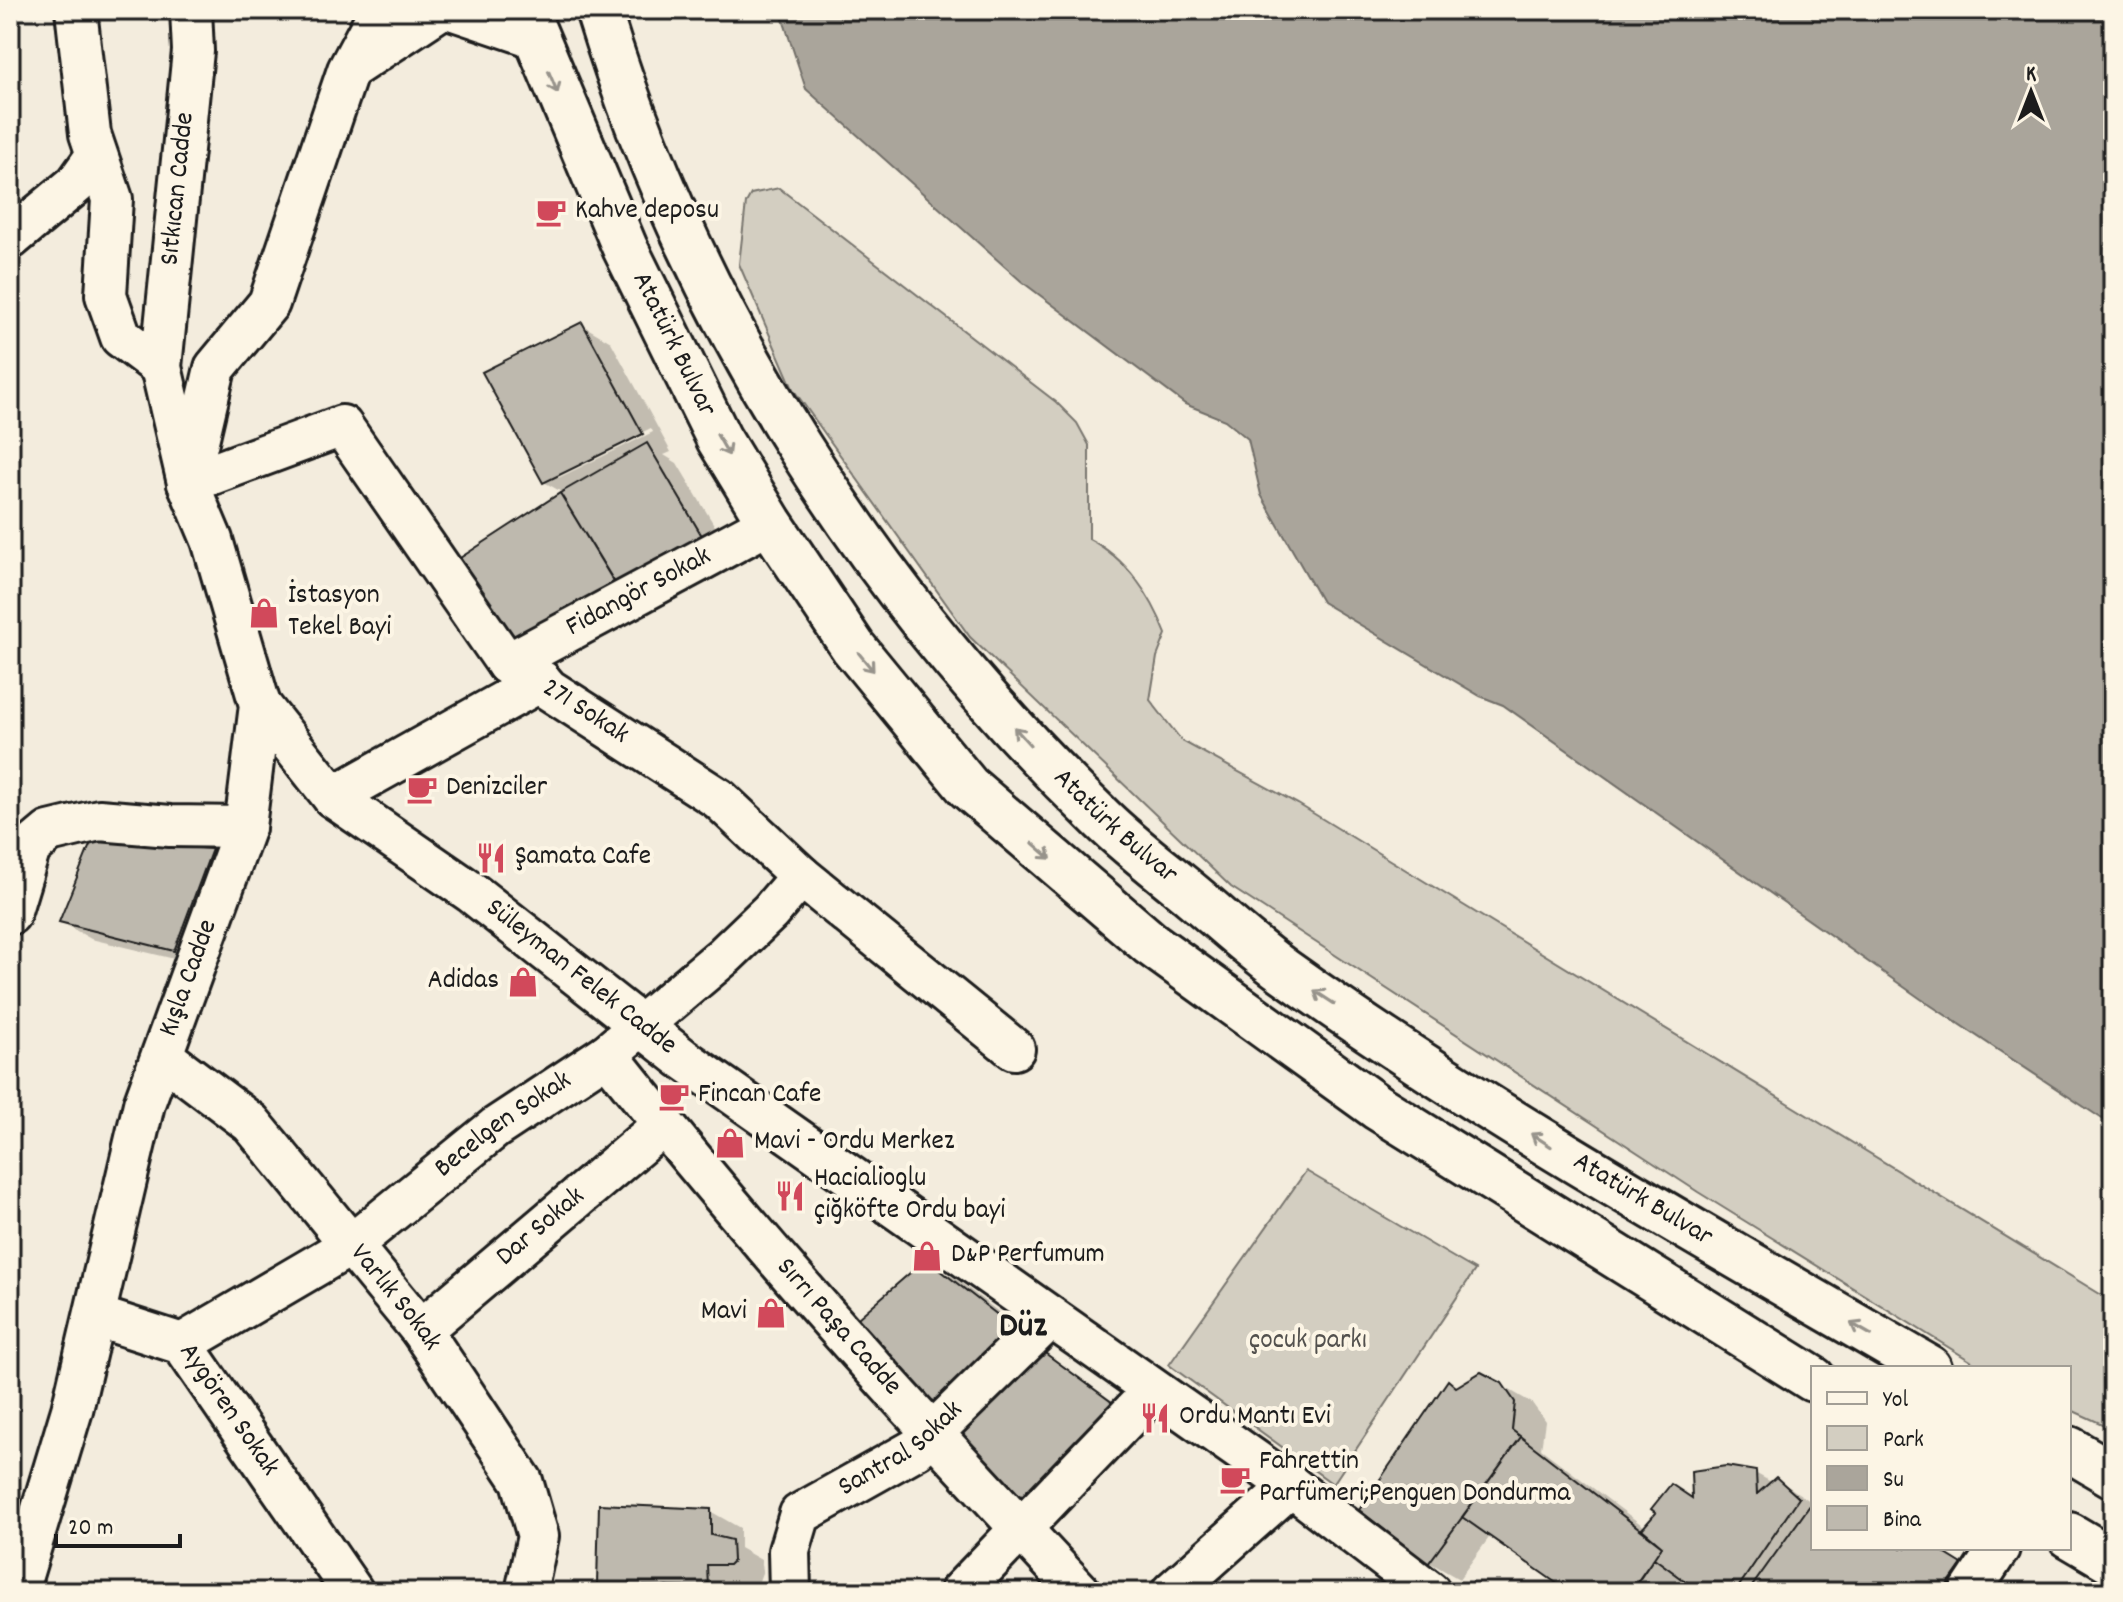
<svg xmlns="http://www.w3.org/2000/svg" width="2123" height="1602" viewBox="0 0 2123 1602" font-family="Dekko,sans-serif">
<style>
.green{fill:#d3cec1;stroke:#78756e;stroke-width:2}
.water{fill:#aaa59b;stroke:#716e68;stroke-width:2}
.shadow{fill:#0003;fill-rule:evenodd}
.building{fill:#beb9ae;stroke:#1c1c1c;stroke-width:2}
.lines{fill:none;stroke-linecap:round;stroke-linejoin:round}
.street-casing{stroke:#1c1c1c;stroke-width:46}
.highway-casing{stroke:#1c1c1c;stroke-width:50}
.street{stroke:#fcf5e5;stroke-width:40}
.highway{stroke:#fcf5e5;stroke-width:44}
.oneway{stroke:#97938b}
.labels{text-anchor:middle;dominant-baseline:central;stroke-width:8;stroke-linejoin:round;paint-order:stroke}
.street-label{font-size:28px;fill:#1c1c1c;stroke:#fcf5e5}
.poi-label{font-size:28px;fill:#1c1c1c;stroke:#fcf5e5;text-anchor:start}
.park-label{font-size:28px;fill:#53514e;stroke:#fcf5e5}
.district-label{font-size:36px;font-weight:bold;fill:#1c1c1c;stroke:#fcf5e5}
</style>
<rect width="100%" height="100%" fill="#f3ecdd"/>
<filter id="ink" filterUnits="userSpaceOnUse"><feTurbulence type="fractalNoise" baseFrequency=".0125" numOctaves="2"/><feDisplacementMap in="SourceGraphic" scale="16" xChannelSelector="R" yChannelSelector="G"/><feConvolveMatrix kernelMatrix="1 2 1 2 8 2 1 2 1" color-interpolation-filters="sRGB"/></filter>
<g filter="url(#ink)">
<path class="green" d="M779 188 1056 402 1077 423 1089 445V539C1126 558 1151 595 1166 634L1157 657 1150 700 1182 741 1298 804 2113 1302V1429L2069 1409V1368H1982L1698 1192 1231 887 970 637 793 389 739 264 746 203 751 194Z
M1306 1171 1475 1270 1333 1484 1169 1365Z"/>
<path class="water" d="M780 10H2113V1126L1921 999 1503 705 1480 696 1322 602 1261 495 1248 439 1225 420 1185 404 1021 281 806 89Z"/>
<path class="shadow" d="M582 325 611 342 671 452 664 455 677 463 734 558 542 652 512 634 463 558 567 495 544 482ZM651 428 653 432 558 478V474Z
M93 842 212 851 241 868 204 966 91 939 61 922Z
M926 1262 956 1279 1045 1348 1042 1351 1145 1424 1052 1524Z
M1501 1385 1532 1403 1545 1421 1541 1449 1646 1528 1694 1500 1755 1473 1773 1483 1777 1479 1813 1503V1548H1933L2000 1588 1997 1592H1572L1491 1535 1459 1579 1429 1562 1458 1389Z
M710 1511 740 1528V1548L761 1560 763 1570 759 1581H737V1592H613L599 1584Z"/>
<path class="building" d="M582 322 643 434 543 483 482 372Z
M647 443 705 541 620 591 560 493Z
M560 493 614 582 523 636 510 635 460 558Z
M92 840 212 849 174 951 59 922Z
M926 1259 1017 1330 933 1416 851 1324Z
M1030 1342 1117 1406 1021 1508 944 1432Z
M1481 1372 1502 1383 1515 1402 1512 1430 1521 1437 1428 1564 1359 1510 1448 1380 1456 1387Z
M1521 1437 1662 1546 1631 1592H1569L1462 1517Z
M1726 1466 1756 1471 1757 1494 1776 1477 1799 1498 1735 1592H1700L1654 1558 1662 1546 1642 1529 1656 1513 1651 1509 1671 1484 1692 1498 1691 1471Z
M1813 1501V1548H1936L1962 1564 1942 1592H1748Z
M599 1504 711 1509V1535L732 1540 733 1561 729 1565H707L708 1588 597 1585Z
M1654 1558 1700 1592H1630Z"/>
<g class="lines">
<g class="street-casing">
<g id="street">
<path d="M76 10 90 134 112 199 106 295 121 337 161 367"/>
<path d="M454 10 534 37"/>
<path d="M351 68 439 10"/>
<path d="M10 239 76 184 96 156"/>
<path d="M190 475 215 368 269 303 348 70 380 10"/>
<path id="s1" d="M188 483 342 426 507 664 541 681 548 689 719 799 801 876 1014 1049"/>
<path id="s2" d="M507 664 770 523"/>
<path id="s3" d="M260 705 333 797 471 892 682 1058 1291 1486 1430 1592"/>
<path d="M333 797 541 681"/>
<path d="M10 914 30 848 49 832 99 820 170 826 245 827"/>
<path id="s4" d="M607 1054C755 1242 917 1418 1080 1592"/>
<path id="s5" d="M162 1056 251 1123 421 1330 446 1367 522 1481 538 1536 526 1592"/>
<path id="s6" d="M95 1316 182 1344 353 1592"/>
<path id="s7" d="M421 1330 663 1125"/>
<path id="s8" d="M182 1344 351 1245 495 1128 607 1054 725 955 770 912 801 876"/>
<path id="s9" d="M17 1592 72 1410 144 1104 245 827 260 705 212 540 188 483 161 367 193 51 191 10"/>
<path id="s10" d="M790 1592 789 1551 800 1514 916 1449 1050 1318"/>
<path d="M960 1592 1153 1391"/>
<path d="M1172 1592 1291 1486"/>
<path d="M1970 1592 1999 1548"/>
</g>
</g>
<g class="highway-casing">
<g id="highway">
<path id="s11" d="M525 10 625 248 719 439 770 523 853 647 968 787 1151 944 1377 1107 1813 1379"/>
<path id="s12" d="M598 10C692 316 872 598 1103 820 1131 847 1163 871 1193 896 1223 921 1252 948 1284 971 1490 1118 1711 1241 1929 1368"/>
<path d="M2069 1449 2113 1475"/>
<path d="M2069 1535 2113 1561"/>
</g>
</g>
<use href="#street" class="street"/>
<use href="#highway" class="highway"/>
</g>
<defs><path id="oneway-shaft" d="M-6 0H5M1.5-3L5.5 0L1.5 3" fill="none" stroke-width="1.6" stroke-linecap="round" stroke-linejoin="round" transform="scale(2)"/></defs>
<g class="oneway">
<use href="#oneway-shaft" transform="translate(553 82) rotate(67)"/>
<use href="#oneway-shaft" transform="translate(723 445) rotate(60)"/>
<use href="#oneway-shaft" transform="translate(866 662) rotate(51)"/>
<use href="#oneway-shaft" transform="translate(1022 736) rotate(-132)"/>
<use href="#oneway-shaft" transform="translate(1042 851) rotate(41)"/>
<use href="#oneway-shaft" transform="translate(1324 997) rotate(-147)"/>
<use href="#oneway-shaft" transform="translate(1541 1140) rotate(-147)"/>
<use href="#oneway-shaft" transform="translate(1861 1329) rotate(-150)"/>
</g>
</g>
<defs>
<g id="cafe-bare" transform="scale(2.4)"><path d="M-5.5-4.5H6V0H3Q3 3.5 0 3.5H-2.5Q-5.5 3.5-5.5 0ZM3-3.2v2h1.7v-2ZM-6 4.5H4V6H-6Z" fill="#d1495b" stroke="#fcf5e5" stroke-width="2.5" paint-order="stroke"/></g>
<g id="shop-bare" transform="scale(2.4)"><path d="M-5-2.5h2.3a2.7 3.5 0 0 1 5.4 0H5L5.5 6h-11ZM-1.5-2.5h3a1.5 2.3 0 0 0-3 0Z" fill="#d1495b" stroke="#fcf5e5" stroke-width="2.5" paint-order="stroke"/></g>
<g id="restaurant-bare" transform="scale(2.4)"><path d="M-5-6h1v4h1v-4h1v4h1v-4h1v5L-1.5 .5V6h-2V.5L-5-1ZM5-6V6H3V1.5H1.5Q1.5-4 5-6Z" fill="#d1495b" stroke="#fcf5e5" stroke-width="2.5" paint-order="stroke"/></g>
</defs>
<g fill-rule="evenodd">
<use href="#cafe-bare" x="551" y="212"/>
<use href="#shop-bare" x="264" y="613"/>
<use href="#cafe-bare" x="422" y="789"/>
<use href="#restaurant-bare" x="491" y="858"/>
<use href="#shop-bare" x="523" y="982"/>
<use href="#cafe-bare" x="674" y="1096"/>
<use href="#shop-bare" x="730" y="1143"/>
<use href="#restaurant-bare" x="790" y="1196"/>
<use href="#shop-bare" x="927" y="1256"/>
<use href="#shop-bare" x="771" y="1313"/>
<use href="#restaurant-bare" x="1155" y="1418"/>
<use href="#cafe-bare" x="1235" y="1479"/>
</g>
<g class="labels">
<g class="street-label">
<text stroke="none"><textPath href="#s9" startOffset="1454">Sıtkıcan Cadde</textPath></text>
<text stroke="none"><textPath href="#s11" startOffset="366">Atatürk Bulvar</textPath></text>
<text stroke="none"><textPath href="#s2" startOffset="150">Fidangör Sokak</textPath></text>
<text stroke="none"><textPath href="#s1" startOffset="546">271 Sokak</textPath></text>
<text stroke="none"><textPath href="#s12" startOffset="978">Atatürk Bulvar</textPath></text>
<text stroke="none"><textPath href="#s3" startOffset="424">Süleyman Felek Cadde</textPath></text>
<text stroke="none"><textPath href="#s9" startOffset="638">Kışla Cadde</textPath></text>
<text stroke="none"><textPath href="#s8" startOffset="390">Becelgen Sokak</textPath></text>
<text stroke="none"><textPath href="#s12" startOffset="1626">Atatürk Bulvar</textPath></text>
<text stroke="none"><textPath href="#s7" startOffset="158">Dar Sokak</textPath></text>
<text stroke="none"><textPath href="#s5" startOffset="338">Varlık Sokak</textPath></text>
<text stroke="none"><textPath href="#s4" startOffset="358">Sırrı Paşa Cadde</textPath></text>
<text stroke="none"><textPath href="#s6" startOffset="172">Aygören Sokak</textPath></text>
<text stroke="none"><textPath href="#s10" startOffset="200">Santral Sokak</textPath></text>
</g>
<g class="poi-label">
<text x="575" y="212">Kahve deposu</text>
<text x="288" y="597">İstasyon<tspan x="288" dy="32">Tekel Bayi</tspan></text>
<text x="446" y="789">Denizciler</text>
<text x="515" y="858">Şamata Cafe</text>
<text x="499" y="982" text-anchor="end">Adidas</text>
<text x="698" y="1096">Fincan Cafe</text>
<text x="754" y="1143">Mavi - Ordu Merkez</text>
<text x="814" y="1180">Hacialioglu<tspan x="814" dy="32">çiğköfte Ordu bayi</tspan></text>
<text x="951" y="1256">D&amp;P Perfumum</text>
<text x="747" y="1313" text-anchor="end">Mavi</text>
<text x="1179" y="1418">Ordu Mantı Evi</text>
<text x="1259" y="1463">Fahrettin<tspan x="1259" dy="32">Parfümeri;Penguen Dondurma</tspan></text>
</g>
<g class="park-label">
<text x="1308" y="1342">çocuk parkı</text>
</g>
<g class="district-label">
<text x="1023" y="1328">Düz</text>
</g>
</g>
<rect width="2123" height="1602" fill="none" stroke="#fcf5e5" stroke-width="40"/>
<rect x="20" y="20" width="2083" height="1562" fill="none" stroke="#1c1c1c" stroke-width="3" filter="url(#ink)"/>
<rect x="1811" y="1366" width="260" height="184" fill="#fcf5e5" stroke="#a29e95" stroke-width="2"/>
<rect x="1827" y="1392" width="40" height="12" fill="#fcf5e5" stroke="#a29e95" stroke-width="2"/>
<text x="1883" y="1406" font-size="24" fill="#1c1c1c">Yol</text>
<rect x="1827" y="1426" width="40" height="24" fill="#d3cec1" stroke="#a29e95" stroke-width="2"/>
<text x="1883" y="1446" font-size="24" fill="#1c1c1c">Park</text>
<rect x="1827" y="1466" width="40" height="24" fill="#aaa59b" stroke="#a29e95" stroke-width="2"/>
<text x="1883" y="1486" font-size="24" fill="#1c1c1c">Su</text>
<rect x="1827" y="1506" width="40" height="24" fill="#beb9ae" stroke="#a29e95" stroke-width="2"/>
<text x="1883" y="1526" font-size="24" fill="#1c1c1c">Bina</text>
<g transform="translate(2031 92)" stroke="#fcf5e5" stroke-width="6" paint-order="stroke">
<path d="M0-6L14 30L0 20L-14 30Z" fill="#1c1c1c"/>
<text y="-12" font-size="22" font-weight="bold" text-anchor="middle" fill="#1c1c1c">K</text>
</g>
<path d="M56 1534v12h124v-12" fill="none" stroke="#1c1c1c" stroke-width="4"/>
<text x="68" y="1534" font-size="24" fill="#1c1c1c" stroke="#fcf5e5" stroke-width="6" paint-order="stroke">20 m</text>
</svg>
